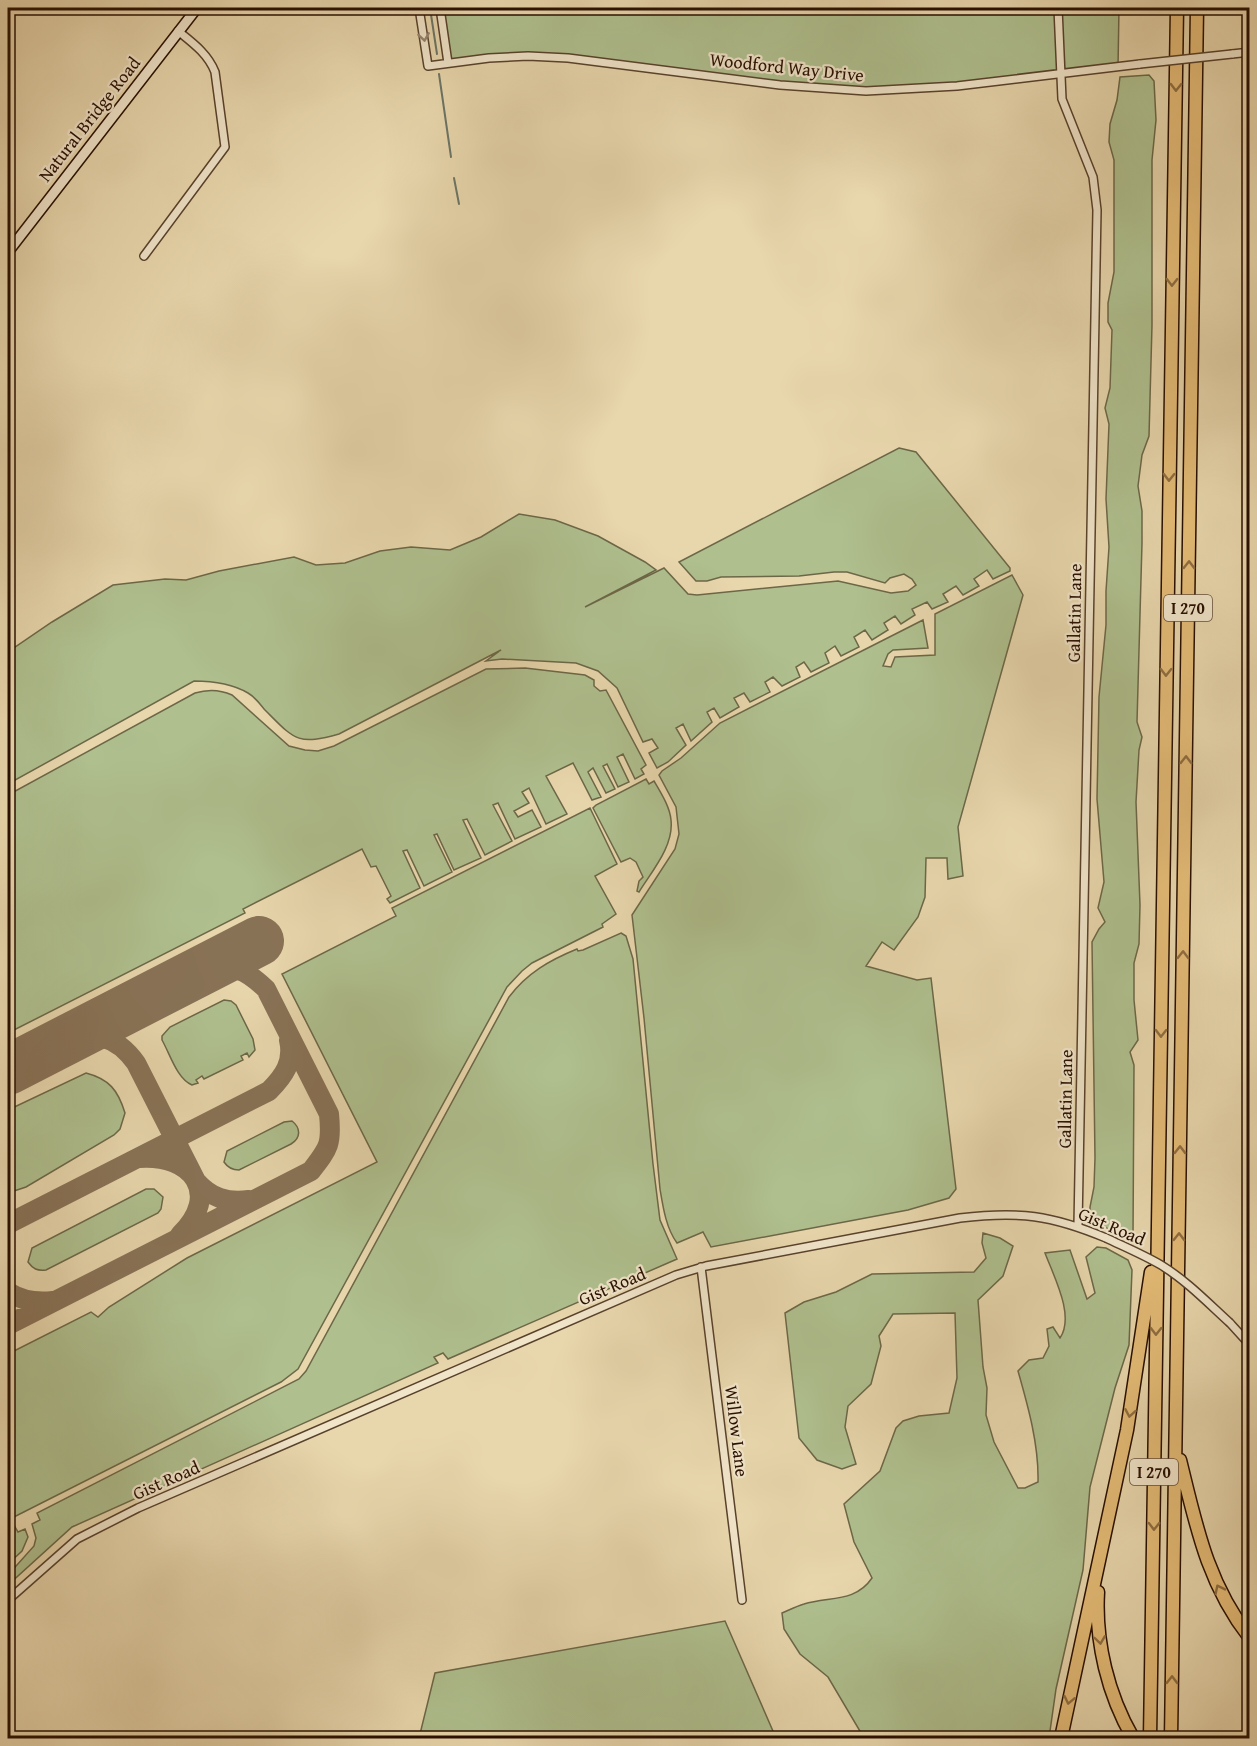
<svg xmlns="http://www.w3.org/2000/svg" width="1257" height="1746" viewBox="0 0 1257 1746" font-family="'Gentium Book Plus',serif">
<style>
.green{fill:#afbf8e;stroke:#6c6747;stroke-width:1.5}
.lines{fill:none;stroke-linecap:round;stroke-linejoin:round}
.stream{stroke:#6b7566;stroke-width:2}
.taxiway{stroke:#887256;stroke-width:20}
.runway{stroke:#887256;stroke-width:50}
.minor-casing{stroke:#58412b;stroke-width:10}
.secondary-casing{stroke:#280f00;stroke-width:12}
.motorway-casing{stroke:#280f00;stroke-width:15}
.minor{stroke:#f0e4c9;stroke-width:7}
.secondary{stroke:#f0e4c9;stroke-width:9}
.motorway{stroke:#e4bb76;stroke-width:12}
.minor-bridge-casing{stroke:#58412b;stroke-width:10;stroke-linecap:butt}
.minor-bridge{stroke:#f0e4c9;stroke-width:7}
.oneway{stroke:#96846f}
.oneway2{stroke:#8f6e41}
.labels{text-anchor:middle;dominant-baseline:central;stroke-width:4.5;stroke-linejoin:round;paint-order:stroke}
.shield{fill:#f0e4c9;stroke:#644f3c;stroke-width:1.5}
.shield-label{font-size:16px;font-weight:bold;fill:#280f00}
.street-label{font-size:18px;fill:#280f00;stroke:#f0e4c9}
</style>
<rect width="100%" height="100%" fill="#e8d6ac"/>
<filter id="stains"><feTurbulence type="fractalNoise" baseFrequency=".00333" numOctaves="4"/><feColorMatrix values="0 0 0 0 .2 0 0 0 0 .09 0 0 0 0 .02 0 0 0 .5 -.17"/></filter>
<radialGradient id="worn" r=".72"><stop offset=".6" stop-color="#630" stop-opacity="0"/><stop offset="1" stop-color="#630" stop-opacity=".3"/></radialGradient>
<path class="green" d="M463 8H1119L1118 67 957 86 866 91 528 56 448 63 441 11Z
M1149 75 1154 81 1156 120 1152 160V325L1149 436 1142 455 1138 486 1142 511V543L1137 722 1142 737 1139 750 1136 802 1140 905 1139 944 1134 963V1000L1138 1040 1130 1052 1134 1065 1133 1238 1108 1229 1090 1215V1207L1094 1187 1095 1158 1092 942 1099 929 1105 922 1098 908 1104 882 1097 799 1099 697 1106 625V591L1109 547 1106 499 1109 424 1105 408 1110 388 1112 330 1108 322V303L1114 272V160L1109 142 1110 124 1117 100 1120 77Z
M899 448 916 452 1010 568V571L993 579 987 570 974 579 979 586 963 595 956 586 943 594 948 602 932 609 927 602 912 609 915 615 901 624 895 616 884 623 888 630 872 640 865 630 854 637 859 647 841 656 835 646 825 653 829 663 811 672 804 662 796 667 800 677 782 686 773 677 765 682 770 692 750 702 744 693 734 698 739 707 720 718 714 708 707 712 712 722 691 741 683 724 676 728 686 745 668 762 657 768 649 753 658 748 652 739 643 742 617 688 598 671 576 663 502 659 486 661 501 650 339 734C297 746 294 739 265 710 260 704 255 697 248 693 231 683 213 681 194 681L8 784V652L52 622 113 585 165 579 186 580 219 571 294 557 316 565 345 563 380 551 411 547 450 550 481 537 519 514 555 520 598 536 645 562 656 570 585 607 664 568 688 594 697 595 838 581 891 593 908 591 916 585 912 579 904 574 890 578 885 583 847 572H834L799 576 721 577 707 581H696L679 562Z
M1012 575 1023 595 958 827 963 876 948 879 947 858H926L925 897 918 917 894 950 882 942 866 966 917 980 931 978 956 1189 949 1198 908 1210 711 1247 703 1232 677 1243C666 1228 663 1207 660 1189L644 1018 632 915 675 849 679 834 676 807 659 775 662 771 681 758 720 723 923 620 928 648 893 650 888 654 883 666 891 667 895 657 935 655V614Z
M525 668 585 675 594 680V686L600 691 606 690 646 765 641 769 644 774 635 779 623 754 617 757 629 782 618 787 607 764 603 766 615 789 606 793 593 768 588 772 601 797 592 800 573 763 546 776 567 814 546 824 529 788 522 792 529 803 514 811 518 817 532 810 541 827 515 839 498 803 493 805 512 841 485 855 467 819 463 820 481 858 454 870 437 834 434 835 452 872 424 886 407 850 403 851 420 888 390 903 387 899 391 896 376 866 371 867 362 849 243 909 245 913 8 1033V795L195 693C208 689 219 689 232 695L289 746 305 750 318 751 334 746 486 669Z
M646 779 649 784 654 781C661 793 670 807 671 820 674 846 652 871 639 892L637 891 639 881 643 877 636 862 630 858 621 862 593 808 596 805Z
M590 808 617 864 595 876 616 914 602 924 603 927 532 963 522 971 507 987 298 1369 281 1382 8 1520V1354L91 1312 98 1317 109 1307 187 1258 377 1162 282 974 396 916 392 908Z
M621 933 626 936 633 959 653 1164 660 1220 677 1259 448 1359 443 1353 434 1357 438 1363 72 1527 8 1585V1575L34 1546 36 1538 32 1524 40 1520 37 1513 299 1379 306 1371 509 997C527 973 550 960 577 949L578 951 583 950Z
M224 1000 231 1001 236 1005 253 1039 255 1050 249 1057 247 1053 241 1056 243 1060 204 1079 202 1076 196 1080 198 1083 192 1085C177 1079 170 1054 162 1040V1036L170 1027Z
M86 1073C109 1079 118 1090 125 1113L120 1129 114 1135 26 1187 8 1193V1110Z
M292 1121C301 1128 301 1138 291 1144L239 1170C232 1170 228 1168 224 1162L227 1151 284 1122Z
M146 1189H154L163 1197 161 1209 158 1213 46 1270C37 1271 33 1269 28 1262L32 1248Z
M983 1233 1000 1238 1013 1246 1003 1276 978 1300 983 1367 987 1388 986 1415 994 1442 1018 1488H1025L1038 1482C1039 1445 1028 1406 1018 1371L1029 1360 1043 1358 1049 1346 1047 1329 1053 1327 1060 1338C1075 1316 1054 1277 1045 1253L1070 1250 1087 1299 1095 1293 1086 1257 1097 1247 1106 1248 1128 1260 1132 1270 1129 1345 1115 1388 1090 1487 1083 1570 1056 1689 1049 1738H864L828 1677 800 1654 784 1629 782 1613C789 1610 797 1606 804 1604 829 1596 855 1603 872 1578L854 1542 844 1504 880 1471 896 1428 903 1421 919 1416 949 1413 957 1378 955 1313 893 1314 879 1336 881 1346 871 1384 848 1406 845 1427 856 1464 842 1469 817 1460 799 1438 785 1313 804 1302 836 1292 872 1274 974 1272 986 1258 982 1243Z
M14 1525 18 1532 25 1529 28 1537 22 1551 8 1564V1528Z
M725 1621 776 1738H419L435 1673Z"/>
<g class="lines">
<path class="stream" d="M430 8 437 54
M439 74 451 157
M454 178 459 204"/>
<path class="taxiway" d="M63 1041C96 1033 115 1034 136 1063L196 1181C211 1198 227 1203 249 1200
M139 1158C192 1154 222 1194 180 1235
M8 1224 269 1091C284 1076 294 1062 289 1040
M8 1292C22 1301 36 1303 53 1301
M8 1325 311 1171C329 1148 332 1144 329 1114L266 989C244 968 235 966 205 969"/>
<path class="runway" d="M8 1070 259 941"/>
<g class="minor-casing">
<path id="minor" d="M419 8 428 66 489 58 528 56 568 58 780 85 866 91 957 86 1140 64
M440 8 448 63
M1058 8 1062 99 1093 177 1097 210 1078 1226
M1232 54 1250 52
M144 256 225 147 215 72C208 54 193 43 178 31
M701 1267 742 1600
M1230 1323 1250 1345
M8 1600 77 1539 138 1508 676 1275 706 1266 960 1218C1019 1211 1051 1215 1106 1238"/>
</g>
<g class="secondary-casing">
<path id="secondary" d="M8 252 197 8"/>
</g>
<g class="motorway-casing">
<path id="motorway" d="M1180 1460C1196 1525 1207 1583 1250 1638
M1098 1592C1095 1642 1108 1695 1133 1738
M1061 1738 1127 1430 1151 1272
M1150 1738 1177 8
M1171 1738 1197 8"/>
</g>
<use href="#minor" class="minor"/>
<use href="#secondary" class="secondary"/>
<use href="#motorway" class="motorway"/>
<g class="minor-bridge-casing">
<path id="minor-bridge" d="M1140 64 1232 54
M1106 1238C1125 1247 1144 1255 1161 1265 1187 1281 1208 1303 1230 1323"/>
</g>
<use href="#minor-bridge" class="minor-bridge"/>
</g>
<defs><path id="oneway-chevron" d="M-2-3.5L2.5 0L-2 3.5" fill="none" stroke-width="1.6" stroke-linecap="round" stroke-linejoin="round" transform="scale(1.5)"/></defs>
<use class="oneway" href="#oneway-chevron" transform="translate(424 37) rotate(81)"/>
<g class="oneway2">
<use href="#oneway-chevron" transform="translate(1176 87) rotate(91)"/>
<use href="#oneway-chevron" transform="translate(1172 282) rotate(91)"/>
<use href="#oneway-chevron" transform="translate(1169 477) rotate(91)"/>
<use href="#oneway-chevron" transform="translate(1189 565) rotate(-89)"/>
<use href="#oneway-chevron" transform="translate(1166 672) rotate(91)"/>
<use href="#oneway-chevron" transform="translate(1186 760) rotate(-89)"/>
<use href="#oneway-chevron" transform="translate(1183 955) rotate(-89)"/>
<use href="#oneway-chevron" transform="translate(1161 1033) rotate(91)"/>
<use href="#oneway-chevron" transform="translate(1180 1150) rotate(-89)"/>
<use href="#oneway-chevron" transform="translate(1179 1237) rotate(-89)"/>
<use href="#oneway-chevron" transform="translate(1156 1331) rotate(91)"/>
<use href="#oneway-chevron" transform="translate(1130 1413) rotate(100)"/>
<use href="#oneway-chevron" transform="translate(1154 1526) rotate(91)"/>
<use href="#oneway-chevron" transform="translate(1219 1589) rotate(-116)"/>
<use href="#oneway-chevron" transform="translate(1100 1640) rotate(82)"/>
<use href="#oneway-chevron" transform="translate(1172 1680) rotate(-89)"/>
<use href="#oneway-chevron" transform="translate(1069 1700) rotate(102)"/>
</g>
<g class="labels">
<g class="shield">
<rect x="1164" y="595" width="48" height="26" rx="4.5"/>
<rect x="1130" y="1459" width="48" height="26" rx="4.5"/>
</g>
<g class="shield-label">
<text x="1188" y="608">I 270</text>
<text x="1154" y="1472">I 270</text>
</g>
<g class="street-label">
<text transform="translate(787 67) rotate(6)">Woodford Way Drive</text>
<text transform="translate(89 119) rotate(-52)">Natural Bridge Road</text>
<text transform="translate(1074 613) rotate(-89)">Gallatin Lane</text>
<text transform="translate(1065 1099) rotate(-89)">Gallatin Lane</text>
<text transform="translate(1112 1226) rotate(23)">Gist Road</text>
<text transform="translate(612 1286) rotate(-23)">Gist Road</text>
<text transform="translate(737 1431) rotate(83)">Willow Lane</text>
<text transform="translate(166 1480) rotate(-24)">Gist Road</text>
</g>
</g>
<rect width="1257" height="1746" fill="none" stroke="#e8d6ac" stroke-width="30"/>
<rect x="9" y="9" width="1239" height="1728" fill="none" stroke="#280f00" stroke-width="3"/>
<rect x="15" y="15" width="1227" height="1716" fill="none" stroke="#280f00" stroke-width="1.5"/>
<rect width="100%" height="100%" filter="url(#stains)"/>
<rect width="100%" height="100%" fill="url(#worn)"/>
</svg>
